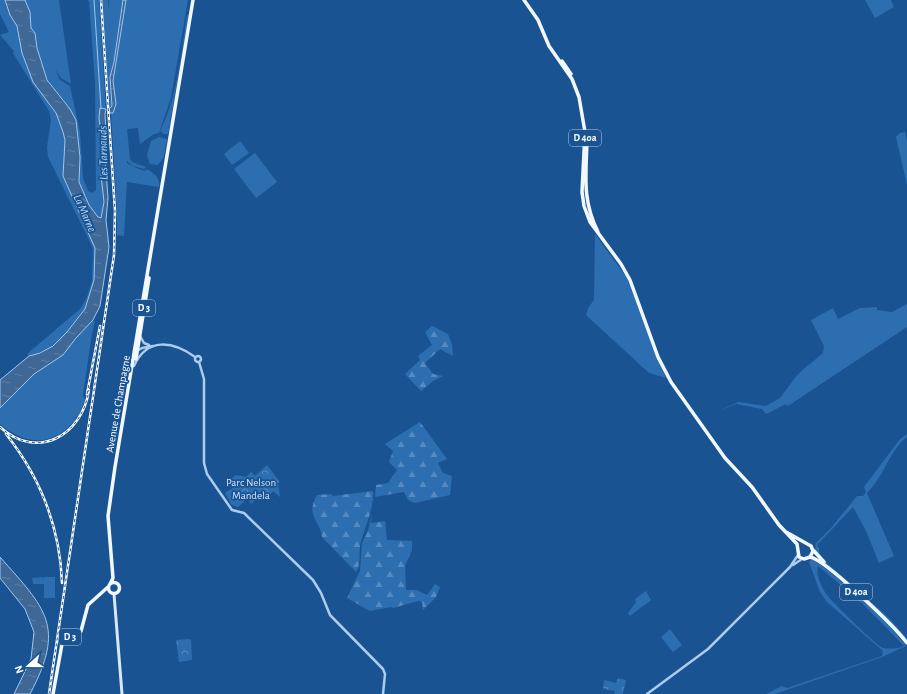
<svg xmlns="http://www.w3.org/2000/svg" width="907" height="694" viewBox="0 0 907 694" font-family="'Alegreya Sans',sans-serif">
<style>
.grass{fill:#2d6eb0;fill-rule:evenodd}
.forest{fill:url(#forest-firs)}
.park{fill:url(#park-crowns)}
.water{fill:url(#water-ripples);stroke:#9dc7f1}
.lines{fill:none;stroke-linecap:round;stroke-linejoin:round}
.stream{stroke:#9dc7f1;stroke-width:1}
.tertiary{stroke:#aaccef;stroke-width:2.5}
.secondary{stroke:#d8e8fb;stroke-width:3}
.primary{stroke:#f2f8ff;stroke-width:3.5}
.rail-casing{stroke:#fff;stroke-width:2.5}
.rail{stroke:#1a5392;stroke-width:1;stroke-dasharray:3;stroke-linecap:butt}
.labels{text-anchor:middle;dominant-baseline:central;stroke-width:3.5;stroke-linejoin:round;paint-order:stroke}
.shield{fill:#1a5392;stroke:#bacbde;stroke-width:1}
.shield-label{font-size:10px;font-weight:bold;fill:#fff}
.street-label{font-size:11px;fill:#fff;stroke:#1a5392}
.park-label{font-size:11px;fill:#d1e5fb;stroke:#1a5392}
.water-label{font-size:12px;font-style:italic;fill:#b6d6f6;stroke:#1a5392}
</style>
<defs>
<pattern id="forest-firs" width="22" height="20" patternUnits="userSpaceOnUse"><rect width="22" height="20" fill="#2d6eb0"/><path d="M5 1l3.5 6h-7zM16 11l3.5 6h-7z" fill="#578bc0"/></pattern>
<pattern id="park-crowns" width="20" height="18" patternUnits="userSpaceOnUse"><rect width="20" height="18" fill="#2d6eb0"/><path d="M2 6a3 3 0 1 1 6 0M12 15a3 3 0 1 1 6 0" fill="none" stroke="#578bc0"/></pattern>
<pattern id="water-ripples" width="26" height="14" patternUnits="userSpaceOnUse"><rect width="26" height="14" fill="#406896"/><path d="M2 4q2-2 4 0t4 0M15 11q2-2 4 0t4 0" fill="none" stroke="#5d7fa6"/></pattern>
</defs>
<rect width="100%" height="100%" fill="#1a5392"/>
<path class="grass" d="M0 0H5L10 15 17 26 22 53 33 82 56 113 63 132 65 140 63 176 95 248 94 280 85 309 67 332 49 349 29 356 27 354 81 308 87 297 92 281 93 249 91 244 48 157 47 147 51 120 49 111 13 53 14 51 0 35 9 32 0 14Z
M25 0H59L71 84 61 78 55 69 60 80 70 86 80 132 83 178 88 191 92 193 96 190 95 83 89 1 87 0H99L106 109H104L99 118C103 136 101 153 101 171 102 187 107 203 101 218L98 217 89 205 79 182 80 157 76 120 70 109 47 80 37 48 35 33 31 28 30 12Z
M102 0H108V10L109 0H123L114 62 110 77 112 106 110 109Z
M126 0H188L171 98 159 133 154 134 140 144 138 128 127 129 130 159 132 162 146 167 144 169 133 166 127 161V163L136 168 145 171 147 169C154 174 160 176 159 187L127 182 124 236 117 235V212L111 113 116 106 113 81Z
M865 0H891L894 7 875 18Z
M189 14 168 134H164L160 131C178 96 181 53 187 15Z
M905 132 907 142V185L896 137 900 133Z
M159 137 167 139 164 157 158 165 150 164 147 155 151 141Z
M240 141 249 153 232 165 224 154Z
M255 153 277 182 256 198 234 169Z
M595 234 627 278 666 378 649 373 586 315 588 308 594 300Z
M907 304V327L791 404 787 406 786 404 766 414 762 409 736 404 719 411 738 402 766 406 780 398 798 374 823 353 824 346 811 320 833 308 838 319 860 308 877 307V310L892 312Z
M93 320 95 322 92 333 83 395 85 400 79 415 75 418 76 419C54 447 26 446 0 424V408L34 374 63 355 76 338Z
M907 434V437C889 451 883 478 867 493L894 556 879 563 866 531 853 507 817 545 819 548V553L827 563 888 617 907 638V640L866 598 826 564 815 551 816 543 831 528 857 496H863L866 492 864 487 900 439Z
M811 559C830 568 896 629 906 646L882 657 775 694H766L782 686 787 688 882 656 883 651 827 602 820 592 809 562ZM818 566 861 602 904 646C898 649 890 649 883 648 877 646 832 602 827 595 822 588 815 574 818 566Z
M43 577 44 580V577H55V598H44V584H33L32 578Z
M646 591 651 600 630 616 628 613 636 602 635 599Z
M670 629 682 645 673 652 661 637Z"/>
<path class="forest" d="M432 326 448 334 452 345 453 356 440 349 425 363 433 374 443 376 433 381 421 391 405 374 420 360 418 356 432 345 425 332Z
M420 422 447 459 438 463 443 473 452 476 450 495 415 503 408 500 404 492 375 497 376 485 388 483 397 470 389 462 393 451 385 444Z
M373 491C374 508 366 524 361 541 358 551 362 563 356 572L322 537C320 519 305 516 317 495L331 494 333 496Z
M372 513 371 523 385 521 387 540 412 541V550L405 566 406 590H417L427 595 435 584 440 587 436 597 423 610 422 602 418 601 393 608 391 607 370 611 347 598 360 571 362 543 368 531Z"/>
<path class="park" d="M267 465 280 482 278 483 280 497 273 491 269 496 265 492 251 504 247 499 238 507 232 505 225 493 233 488 228 481 236 475 246 477 251 472 255 476Z
M190 639 191 640 192 660 179 662 176 640Z
M618 678 626 680 623 694H614L615 691 603 689 604 680 616 683Z"/>
<path class="water" d="M5 0H25L30 12 31 28 35 33 37 48 47 80 70 109 76 120 80 157 79 182 89 205 98 217 101 218 104 202 101 175 102 139 99 118 100 108 106 109 105 114 107 151 105 157 108 198 106 220 109 247 100 306 93 320 76 338 63 355 34 374 0 408V380L29 356 40 353 53 346 67 332 85 309 94 280 95 248 63 176 65 140 63 132 56 113 33 82 22 53 17 26 10 15Z
M123 0H126L113 81 116 104 113 113H110L109 109 112 106 110 77 114 62Z
M0 557C46 609 66 626 30 694H14L31 659 34 632 25 609 0 578Z"/>
<g class="lines">
<path class="stream" d="M94 0 101 108"/>
<path class="tertiary" d="M140 336 144 343 149 345
M137 351 142 348 153 346
M195 359a3 3 0 1 1 6 0a3 3 0 1 1-6 0Z
M199 362 204 379V426
M134 366C147 337 173 341 195 357
M204 416V463L207 474 232 510 244 513 313 580 321 593 330 615 383 669 385 674 383 694
M793 565 802 559
M647 694 708 649 790 567 798 555"/>
<path class="secondary" d="M114 594 122 694"/>
<path class="primary" d="M524 0 538 20 549 46 572 79 579 97 585 132 582 192 584 206 590 222 621 264 630 280 658 357 671 382 725 458 752 487 779 525 797 544 799 557 804 559 810 557 813 551 811 546 786 532
M562 61 571 74
M587 141C586 176 582 200 598 232
M136 359 149 278
M115 467 193 0
M813 550 824 562
M810 557C826 560 895 627 907 643
M108.5 588a5.5 5.5 0 1 1 11 0a5.5 5.5 0 1 1-11 0Z
M110 584 113 578 108 516 115 467
M53 694 62 644 65 639 81 631 88 605 108 587"/>
<g class="rail-casing">
<path id="rail" d="M87 394 100 326
M0 427C37 461 82 436 89 390
M6 434C40 477 60 528 62 583
M49 694 114 255 115 211 101 0"/>
</g>
<use href="#rail" class="rail"/>
</g>
<g class="labels">
<g class="shield">
<rect x="569" y="130" width="32" height="16" rx="3"/>
<rect x="133" y="300" width="22" height="16" rx="3"/>
<rect x="840" y="584" width="32" height="16" rx="3"/>
<rect x="59" y="629" width="22" height="16" rx="3"/>
</g>
<g class="shield-label">
<text x="585" y="138">D 40a</text>
<text x="144" y="308">D 3</text>
<text x="856" y="592">D 40a</text>
<text x="70" y="637">D 3</text>
</g>
<g class="street-label">
<text transform="translate(118 404) rotate(-80)">Avenue de Champagne</text>
</g>
<g class="park-label">
<text x="251" y="482">Parc Nelson<tspan x="251" dy="13">Mandela</tspan></text>
</g>
<g class="water-label">
<text transform="translate(103 153) rotate(-91)">Les Tarnauds</text>
<text transform="translate(85 213) rotate(66)">La Marne</text>
</g>
</g>
<g transform="translate(28 666) rotate(249)" stroke="#1a5392" stroke-width="3" paint-order="stroke">
<path d="M0-3L7 15L0 10L-7 15Z" fill="#ffffff"/>
<text y="-6" font-size="11" font-weight="bold" text-anchor="middle" fill="#ffffff">N</text>
</g>
</svg>
